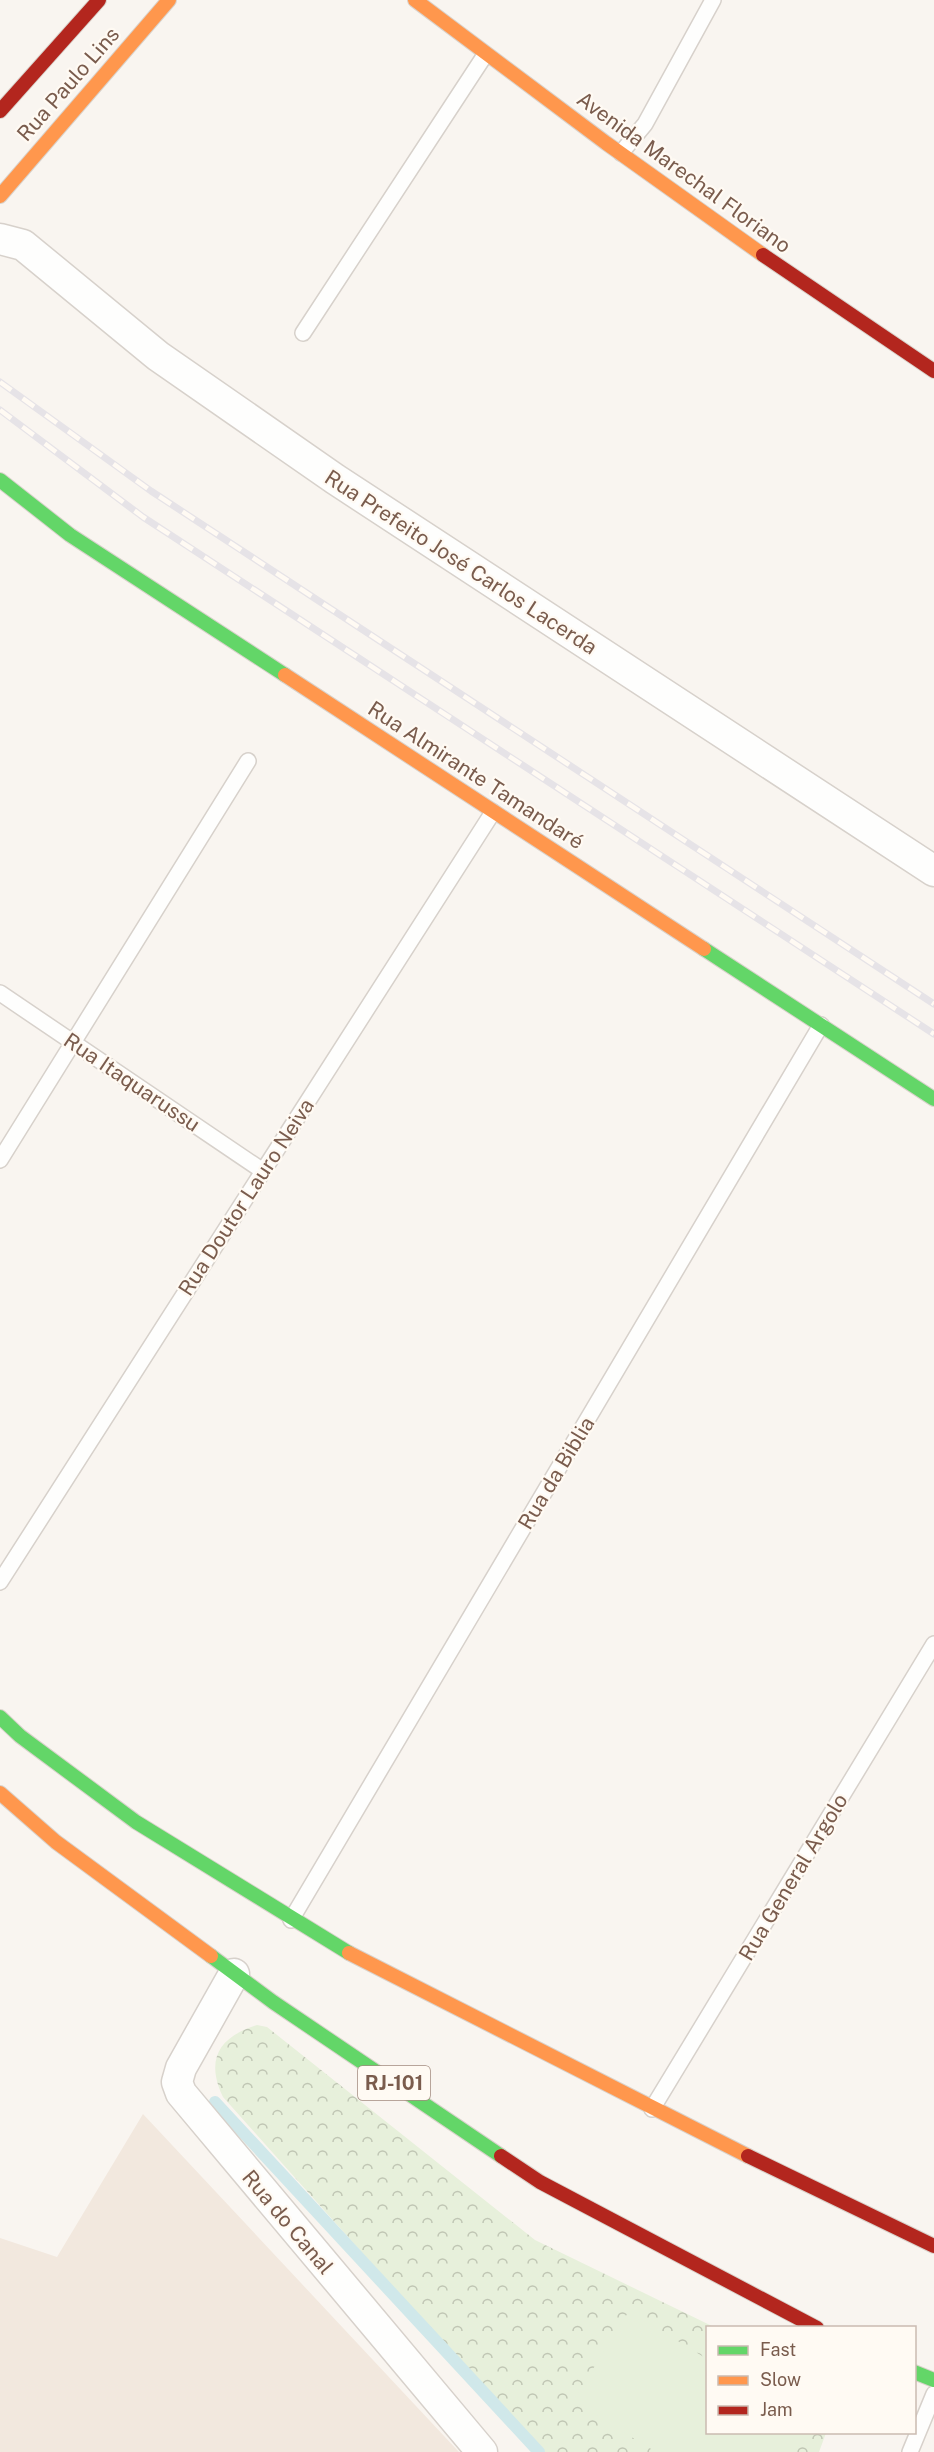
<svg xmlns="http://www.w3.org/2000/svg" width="934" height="2452" viewBox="0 0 934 2452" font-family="'Public Sans',sans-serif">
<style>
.residential{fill:#f2e8de}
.park{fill:url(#park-crowns)}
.pitch{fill:#e7f0db}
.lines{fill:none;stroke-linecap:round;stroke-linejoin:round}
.stream{stroke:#d0e8ea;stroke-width:12}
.lane-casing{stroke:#d7d1cb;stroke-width:18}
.street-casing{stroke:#d7d1cb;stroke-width:33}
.fast-casing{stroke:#d9d2cb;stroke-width:16}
.slow-casing{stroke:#d9d2cb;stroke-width:16}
.jam-casing{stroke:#d9d2cb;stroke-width:16}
.lane{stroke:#fefefd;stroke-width:15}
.street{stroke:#fefefd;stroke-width:30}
.fast{stroke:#63d668;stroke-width:14}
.slow{stroke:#ff974d;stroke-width:14}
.jam{stroke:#b3261e;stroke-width:14}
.rail-casing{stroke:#e6e3e7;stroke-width:7}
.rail{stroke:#fffaf3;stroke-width:4.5;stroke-dasharray:14;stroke-linecap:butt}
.labels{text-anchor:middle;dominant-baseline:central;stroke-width:4.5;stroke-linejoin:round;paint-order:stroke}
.shield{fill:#fffaf3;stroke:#a28b7f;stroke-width:1.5}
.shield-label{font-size:20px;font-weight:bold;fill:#7a5c4d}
.street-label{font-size:21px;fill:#7a5c4d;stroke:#fffaf3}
</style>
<defs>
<pattern id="park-crowns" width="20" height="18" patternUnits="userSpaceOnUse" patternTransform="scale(1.5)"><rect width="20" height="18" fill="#e7f0db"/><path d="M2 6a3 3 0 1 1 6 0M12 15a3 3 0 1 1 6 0" fill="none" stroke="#c0c6b4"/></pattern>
</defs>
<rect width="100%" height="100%" fill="#f9f5f0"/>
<path class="residential" d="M143 2114 459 2452H0V2238L57 2257Z"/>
<path class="park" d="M257 2025 267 2027 535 2240 714 2327 708 2328V2432L826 2433 819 2452H540L223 2097C205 2059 219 2037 257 2025Z"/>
<path class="pitch" d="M629 2311 707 2359 708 2432 807 2433 795 2452H656L573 2401Z"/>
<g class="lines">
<path class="stream" d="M215 2102 539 2452"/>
<g class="lane-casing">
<path id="lane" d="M621 153 645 124 713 0
M303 333 485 55
M0 993 263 1171
M0 1160 248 761
M0 1582 493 812
M291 1920 821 1025
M652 2109 934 1644
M910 2452 934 2394"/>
</g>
<g class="street-casing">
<path id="street" d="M0 239 23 245 158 356 335 479 934 871
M234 1974 181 2068 177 2082 181 2093 482 2452"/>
</g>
<g class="fast-casing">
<path id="fast" d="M0 480 70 535 285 675
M704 949 934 1099
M0 1717 20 1736 136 1822 349 1953
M211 1956 273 2002 501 2156
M914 2372 934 2380"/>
</g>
<g class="slow-casing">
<path id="slow" d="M415 0 606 143 763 255
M0 196 169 0
M285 675 704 949
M0 1793 56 1842 211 1956
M349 1953 748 2156"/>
</g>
<g class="jam-casing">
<path id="jam" d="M0 111 99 0
M763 255 934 371
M501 2156 540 2182 817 2328
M748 2156 934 2246"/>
</g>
<use href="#lane" class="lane"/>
<use href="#street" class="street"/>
<use href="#fast" class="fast"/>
<use href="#slow" class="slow"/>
<use href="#jam" class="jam"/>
<g class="rail-casing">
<path id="rail" d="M0 382 151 491 934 1004
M0 410 143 517 934 1034"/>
</g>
<use href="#rail" class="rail"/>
</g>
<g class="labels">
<rect class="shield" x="358" y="2066" width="72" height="34" rx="4.5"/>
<g class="shield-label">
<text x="394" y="2083">RJ-101</text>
</g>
<g class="street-label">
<text transform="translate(68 84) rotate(-49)">Rua Paulo Lins</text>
<text transform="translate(684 172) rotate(36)">Avenida Marechal Floriano</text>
<text transform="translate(461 562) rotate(33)">Rua Prefeito José Carlos Lacerda</text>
<text transform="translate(476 775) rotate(33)">Rua Almirante Tamandaré</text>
<text transform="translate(132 1082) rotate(34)">Rua Itaquarussu</text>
<text transform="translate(246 1197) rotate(-57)">Rua Doutor Lauro Neiva</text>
<text transform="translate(556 1473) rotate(-59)">Rua da Biblia</text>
<text transform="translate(793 1877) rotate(-59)">Rua General Argolo</text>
<text transform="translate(288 2222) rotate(50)">Rua do Canal</text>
</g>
</g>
<rect x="706" y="2326" width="210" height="108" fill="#fffaf3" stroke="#cabbb1" stroke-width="1.5"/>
<rect x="718" y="2346" width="30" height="9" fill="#63d668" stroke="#cabbb1" stroke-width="1.5"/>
<text x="760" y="2356" font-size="18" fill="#7a5c4d">Fast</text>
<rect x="718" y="2376" width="30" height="9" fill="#ff974d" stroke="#cabbb1" stroke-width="1.5"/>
<text x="760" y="2386" font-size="18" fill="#7a5c4d">Slow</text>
<rect x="718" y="2406" width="30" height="9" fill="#b3261e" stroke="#cabbb1" stroke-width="1.5"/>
<text x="760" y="2416" font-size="18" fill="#7a5c4d">Jam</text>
</svg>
